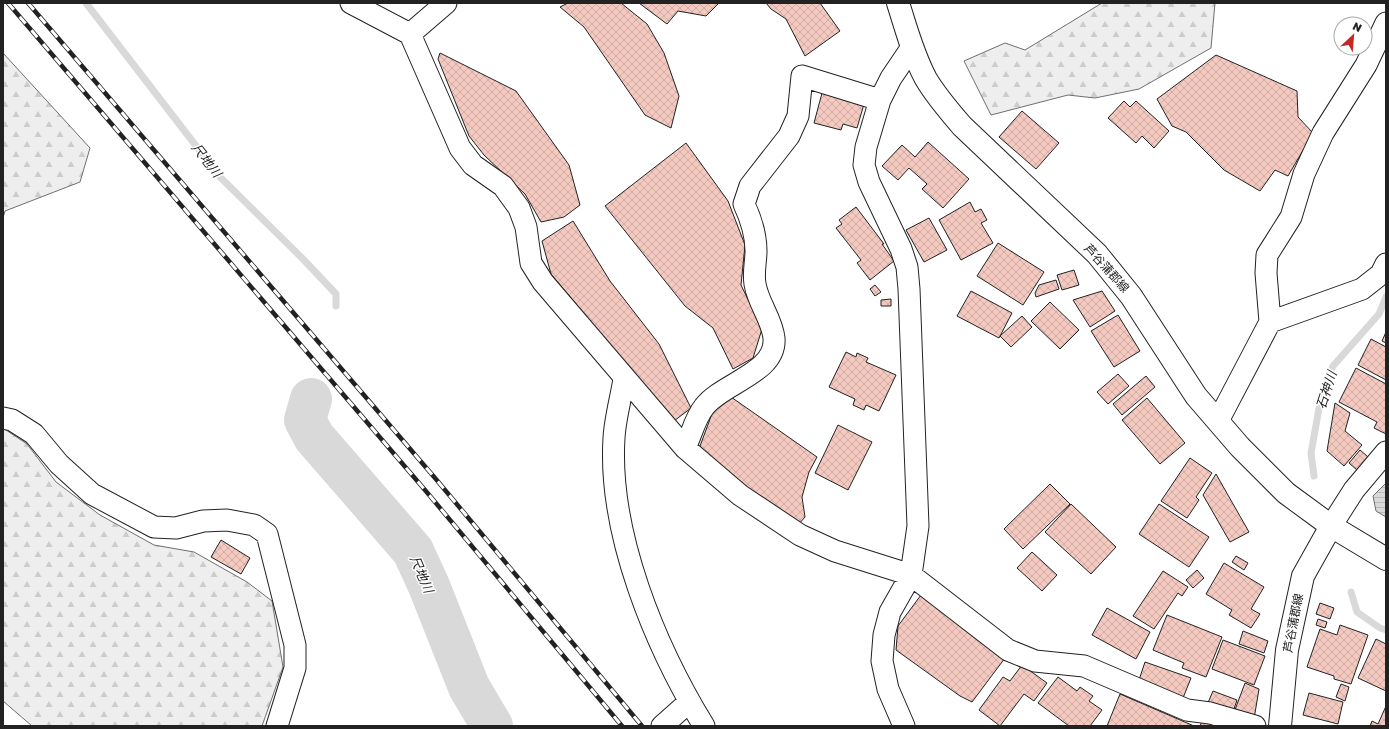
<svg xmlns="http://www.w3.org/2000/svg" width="1389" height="729" viewBox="0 0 1389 729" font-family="'Golos Text','Noto Sans JP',sans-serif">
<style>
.forest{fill:url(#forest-firs);stroke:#6f6f6f}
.water{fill:url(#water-rules);stroke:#6f6f6f}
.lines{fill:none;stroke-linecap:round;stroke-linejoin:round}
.stream{stroke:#d9d9d9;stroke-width:7}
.river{stroke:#d9d9d9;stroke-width:42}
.building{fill:url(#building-cross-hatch);stroke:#222}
.street-casing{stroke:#222;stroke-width:23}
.secondary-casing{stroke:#222;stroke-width:24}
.street{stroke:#fff;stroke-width:21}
.secondary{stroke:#fff;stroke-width:22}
.rail-casing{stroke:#222;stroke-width:4.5}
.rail{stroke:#fff;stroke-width:3;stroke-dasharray:9;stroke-linecap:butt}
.labels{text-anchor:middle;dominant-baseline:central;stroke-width:3;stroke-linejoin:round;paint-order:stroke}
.street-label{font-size:12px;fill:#222;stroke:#fff}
.water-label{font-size:13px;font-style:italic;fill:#222;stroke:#fff}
</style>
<defs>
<pattern id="forest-firs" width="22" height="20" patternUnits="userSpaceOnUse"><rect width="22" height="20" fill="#eee"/><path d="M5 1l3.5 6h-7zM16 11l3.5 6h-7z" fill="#ccc"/></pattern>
<pattern id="water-rules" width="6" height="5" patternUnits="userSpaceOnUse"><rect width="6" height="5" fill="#d9d9d9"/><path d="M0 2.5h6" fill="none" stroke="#bababa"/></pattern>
<pattern id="building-cross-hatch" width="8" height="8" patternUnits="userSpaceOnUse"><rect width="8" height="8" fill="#f3c9c0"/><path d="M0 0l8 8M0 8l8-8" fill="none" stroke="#d0aca5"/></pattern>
</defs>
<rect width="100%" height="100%" fill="#fff"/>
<path class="forest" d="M1102 3H1215L1211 48 1139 89 1095 98 1068 95 991 115 964 61 1005 43 1025 50Z
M3 53 90 148 80 182 5 211 3 218Z
M3 428 27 444 56 482 100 515 154 545 194 552 247 582 272 601 283 667 262 726H32L3 701Z"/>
<path class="water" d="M1386 483V517L1376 511 1373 496Z"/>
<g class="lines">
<path class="stream" d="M86 3 220 177 303 259 336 294V306
M1314 476 1311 453 1321 397 1333 366 1379 314 1386 297
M1351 592 1357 612 1380 628 1386 630"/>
<path class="river" d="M311 399 305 420 314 437 413 551 429 586 469 687 492 726"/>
</g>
<path class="building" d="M568 3H621L647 24 664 53 679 96 671 128 645 115 584 27 560 7Z
M639 3H719L706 16 678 11 667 24Z
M766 3H820L840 31 805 56 786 19 771 9Z
M440 53 516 91 569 165 580 205 564 217 541 222 525 194 484 155 469 136 438 59Z
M1216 55 1297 91 1298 117 1313 133 1288 176 1275 170 1260 191 1224 170 1186 132 1172 126 1157 99Z
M822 93 864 104 857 128 843 124 841 130 814 123Z
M1124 101 1130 107 1136 101 1169 131 1154 148 1142 136 1136 143 1108 118Z
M1022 111 1059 143 1036 169 999 137Z
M928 142 969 179 943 208 922 189 927 184 909 168 898 180 882 166 902 145 915 157Z
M686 143 728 201 745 245 741 285 762 329 753 358 733 369 713 328 685 306 605 206Z
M970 202 975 212 981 209 987 220 981 223 993 243 961 260 939 220Z
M856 207 884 244H882L894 261 870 280 857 263 861 260 836 228 842 224 839 220Z
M929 218 947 250 924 262 906 230Z
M573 221 610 281 659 344 691 408 674 421 551 274 542 241Z
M998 243 1044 272 1023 305 977 276Z
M1074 270 1079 285 1062 290 1057 275Z
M1056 280 1059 289 1036 297 1035 293 1039 285Z
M875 285 881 292 875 296 870 289Z
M971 291 1012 313 999 338 957 316Z
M1102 291 1115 311 1090 327 1073 300Z
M891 299V306H881V300Z
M1050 302 1079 330 1060 349 1031 321Z
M1118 315 1140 351 1114 367 1091 331Z
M1022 316 1032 327 1011 347 1000 336Z
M1386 332V343L1382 341Z
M1371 339 1386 347V380L1358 365Z
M846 352 856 357 857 353 868 358 866 362 896 375 879 411 866 405 864 410 853 405 855 399 829 387Z
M1356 368 1386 384V434L1374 428 1377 422 1339 402Z
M1118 374 1129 386 1108 404 1097 392Z
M1146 376 1155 387 1122 415 1113 404Z
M731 397 817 457 809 472 802 497 805 517 798 525 751 494 707 456 700 446 713 411Z
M1147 398 1185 443 1160 464 1122 420Z
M1335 403 1350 413 1345 431 1362 445 1344 466 1327 451Z
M838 425 872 442 848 490 815 473Z
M1360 450 1368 457 1357 470 1349 463Z
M1190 458 1212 473 1196 497 1199 500 1187 518 1161 501Z
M1216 474 1249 532 1230 542 1203 495Z
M1050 484 1070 504 1023 549 1004 529Z
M1071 504 1116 547 1091 574 1045 532Z
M1159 504 1209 537 1189 567 1139 534Z
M221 540 250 558 241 574 211 557Z
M1032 552 1057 575 1042 591 1017 568Z
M1236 556 1248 563 1244 570 1232 562Z
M1224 563 1264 587 1251 609 1260 614 1251 628 1229 615 1232 610 1206 594Z
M1197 570 1204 578 1193 588 1186 580Z
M1163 571 1188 587 1182 596 1178 593 1154 629 1133 616Z
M921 595 1005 658 972 702 960 696 896 650 898 626Z
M1320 603 1334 608 1330 619 1316 614Z
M1107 608 1150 632 1136 659 1092 635Z
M1167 615 1222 637 1206 677 1182 668 1184 663 1153 650Z
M1318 619 1327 622 1325 628 1316 625Z
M1340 625 1368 635 1351 684 1334 679V676L1307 667 1320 629 1337 635Z
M1243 631 1268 641 1264 653 1239 644Z
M1376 639 1386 644V691L1358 678Z
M1223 640 1265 656 1254 685 1212 669Z
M1145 662 1191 678 1183 698 1138 683Z
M1022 665 1047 683 1034 701 1024 694 1000 726 979 710 1003 677 1010 681Z
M1058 677 1077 691 1080 687 1093 696 1089 701 1102 710 1090 726H1069L1038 703Z
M1245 683 1259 689 1254 719 1233 715Z
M1341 684 1349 687 1345 701 1336 697Z
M1213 691 1237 700 1232 715 1207 705Z
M1309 693 1343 702 1338 724 1303 715Z
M1120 694 1194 726H1107Z
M1386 706V726H1370L1372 721 1378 724Z
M1204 717 1223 726H1200Z"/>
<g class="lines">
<g class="street-casing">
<path id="street" d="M351 3 410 34 460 148 473 165 503 186 519 208 526 227 531 263 543 282 685 448 740 495 800 535 835 551 911 575 1008 650 1035 661 1084 666 1187 710 1210 713 1255 726
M410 34 446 3
M1270 322 1266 273 1267 255 1291 217 1304 174 1323 133 1366 65 1386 23
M624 379C621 398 615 419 614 438 608 533 655 646 704 726
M3 418 12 420 34 434 59 464 92 494 154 527 176 528 203 521 227 520 254 525 267 534 295 645V668L277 726
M1218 421 1270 322 1362 289 1381 274 1386 264
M685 448C691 436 695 418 704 407 722 383 777 373 774 338 772 319 758 303 755 284 753 272 756 262 756 251 756 233 751 219 744 204L750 186 789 136 798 116 802 76 880 100
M1331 526 1354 490 1386 452
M662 726 689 702
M904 726 888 689 882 661 884 635 890 612 911 575 918 526 909 289 907 267 901 249 869 182 864 165 866 147 880 100 891 78 912 47"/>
</g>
<g class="secondary-casing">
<path id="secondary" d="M898 3C906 28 913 55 926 79 936 96 949 111 962 126L1097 254 1131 296 1196 396 1240 447 1286 493 1331 526 1386 559
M1280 726 1287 650 1303 576 1331 526"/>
</g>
<use href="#street" class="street"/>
<use href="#secondary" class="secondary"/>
<g class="rail-casing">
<path id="rail" d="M8 3 425 490 622 726
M28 3 435 478 642 726"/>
</g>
<use href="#rail" class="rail"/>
</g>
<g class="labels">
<g class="street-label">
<text transform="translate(1107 268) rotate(48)">芦谷蒲郡線</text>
<text transform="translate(1293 623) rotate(-79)">芦谷蒲郡線</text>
</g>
<g class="water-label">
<text transform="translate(207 160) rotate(52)">尺地川</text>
<text transform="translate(1326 390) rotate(-72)">石神川</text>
<text transform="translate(422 574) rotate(67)">尺地川</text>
</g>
</g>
<rect width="1389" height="729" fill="none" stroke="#222222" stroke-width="8"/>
<g transform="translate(1353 36) rotate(26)"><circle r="19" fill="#ffffff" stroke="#a7a7a7"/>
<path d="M0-3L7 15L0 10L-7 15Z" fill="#c62828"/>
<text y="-6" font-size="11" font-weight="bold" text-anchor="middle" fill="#222222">N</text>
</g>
</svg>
